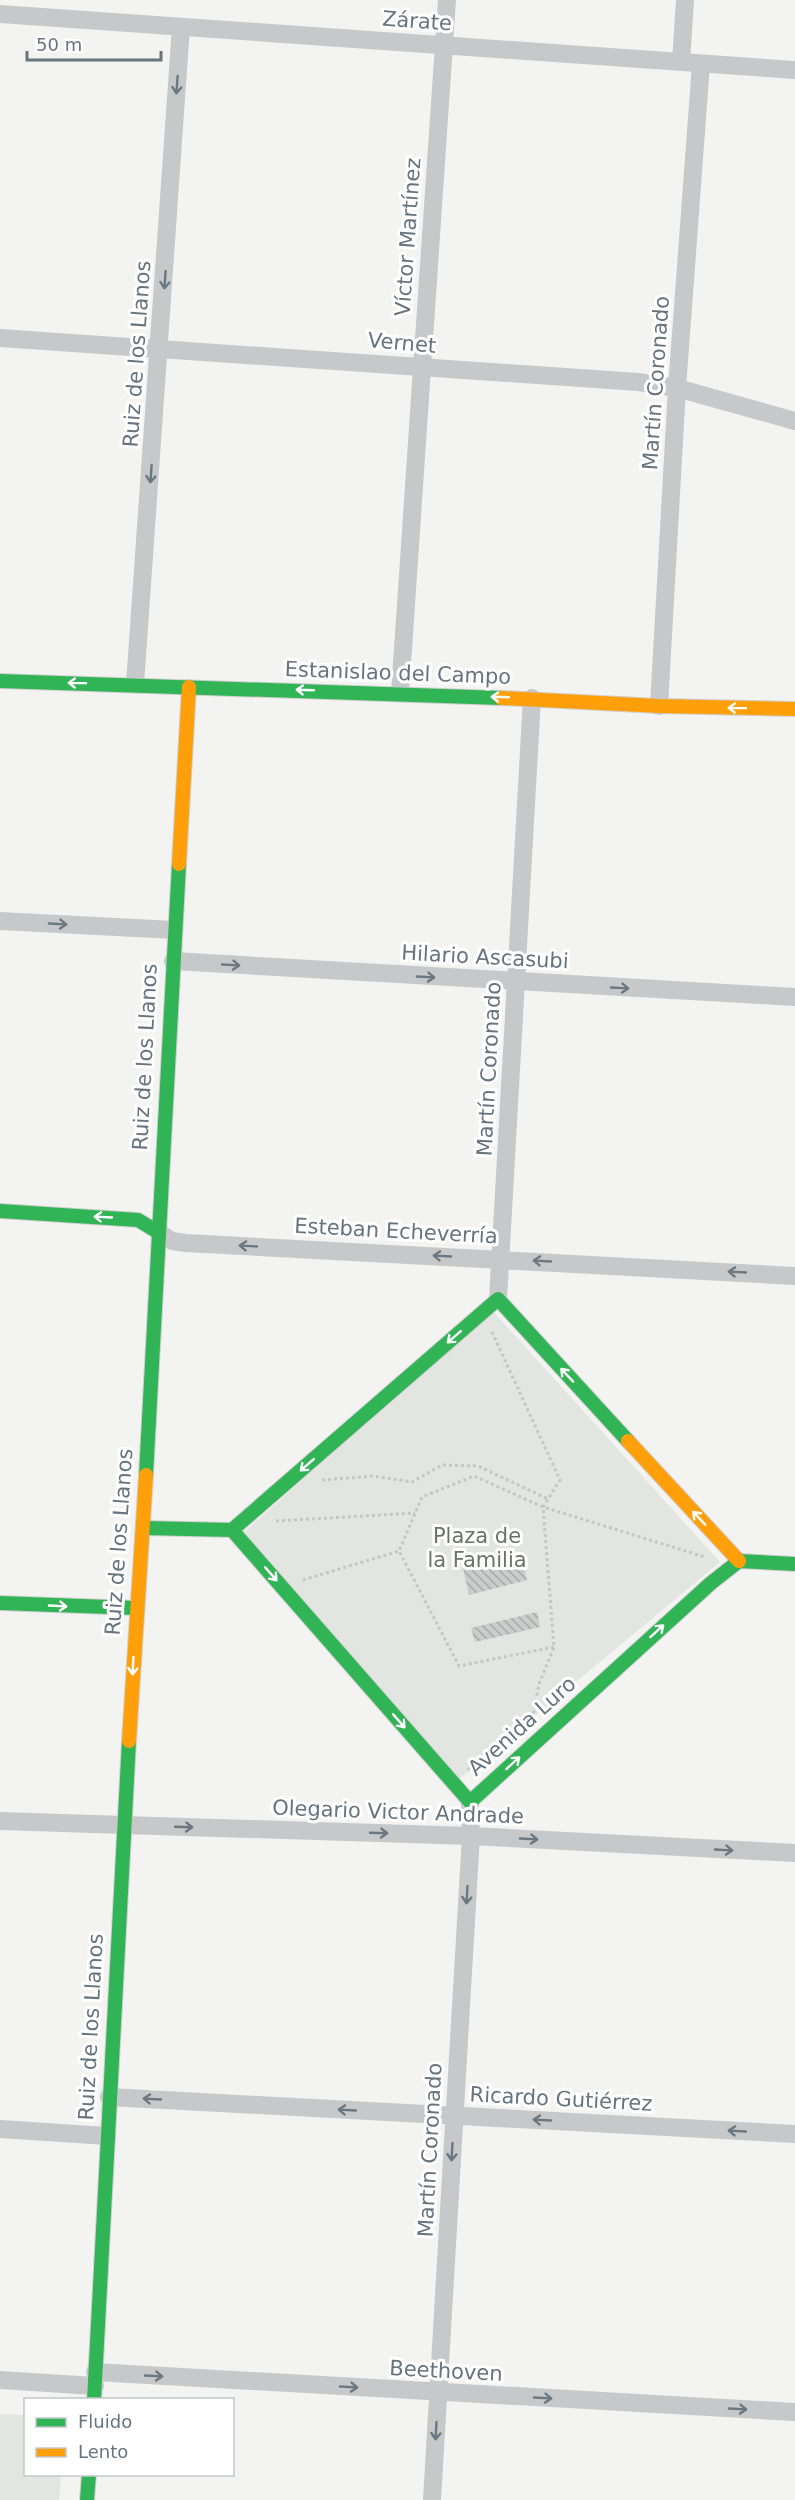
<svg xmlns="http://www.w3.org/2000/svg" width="795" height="2500" viewBox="0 0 795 2500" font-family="'DejaVu Sans',sans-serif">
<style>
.green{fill:#e2e5e0}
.building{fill:url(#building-back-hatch)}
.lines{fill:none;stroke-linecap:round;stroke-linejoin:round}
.fast-casing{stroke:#d0d0d0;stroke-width:16}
.slow-casing{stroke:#d0d0d0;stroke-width:16}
.path{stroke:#c5c6c6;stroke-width:3;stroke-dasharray:3 3;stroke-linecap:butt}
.street{stroke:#c7c8c9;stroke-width:18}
.fast{stroke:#30b455;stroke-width:14}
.slow{stroke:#ff9f0a;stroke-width:14}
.oneway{stroke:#6b7882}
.oneway2{stroke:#fff}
.labels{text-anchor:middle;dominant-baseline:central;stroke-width:6;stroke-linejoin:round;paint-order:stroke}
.street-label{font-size:21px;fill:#66747e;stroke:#fff}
.park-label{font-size:21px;fill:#687664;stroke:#fff}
</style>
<defs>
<pattern id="building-back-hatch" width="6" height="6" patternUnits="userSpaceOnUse" patternTransform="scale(1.5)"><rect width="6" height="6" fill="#cacbcb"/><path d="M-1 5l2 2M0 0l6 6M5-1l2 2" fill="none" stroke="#a8a9aa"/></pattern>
</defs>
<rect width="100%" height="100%" fill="#f3f3f1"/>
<path class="green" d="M492 1310 720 1562 458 1780 243 1533Z
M0 2414 25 2415 26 2474 61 2475 59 2500H0Z"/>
<path class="building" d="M485 1553 487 1564 521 1555 527 1580 469 1595 461 1559Z
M537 1612 540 1627 475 1642 471 1628Z"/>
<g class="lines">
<g class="fast-casing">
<path id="fast" d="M0 681 501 698
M0 1211 138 1220 158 1232
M146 1475 179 864
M144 1528 232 1530 498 1299 628 1441
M232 1530 470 1802 711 1583 739 1561 795 1564
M0 1603 136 1608
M94 2400 129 1741
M87 2500 89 2474"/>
</g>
<g class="slow-casing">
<path id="slow" d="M501 698 659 706 795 709
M179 864 189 687
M628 1441 739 1561
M129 1741 146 1475"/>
</g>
<path class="path" d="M492 1332 560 1480 543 1507 554 1647 539 1684 533 1716
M322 1480 373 1476 412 1482 442 1465 478 1466 548 1499
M276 1521 415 1513
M303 1580 399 1551
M554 1647 459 1666 399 1551 422 1497 474 1476 543 1507 705 1557
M468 1770 494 1745 511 1734"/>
<path class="street" d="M0 14 795 70
M681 62 685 0
M0 338 638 382 677 388 795 421
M135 684 181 27
M400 693 447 0
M659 706 677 388 701 64
M0 921 174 930
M173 961 795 997
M158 1232 172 1241 186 1243 795 1276
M498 1299 532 698
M0 1821 471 1836 795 1853
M109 2097 795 2134
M0 2129 107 2136
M95 2372 795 2412
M0 2380 95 2386
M432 2500 471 1836 470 1802"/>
<use href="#fast" class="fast"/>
<use href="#slow" class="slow"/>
</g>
<defs><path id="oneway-shaft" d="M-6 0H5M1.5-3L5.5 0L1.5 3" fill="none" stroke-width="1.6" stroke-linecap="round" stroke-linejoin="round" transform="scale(1.5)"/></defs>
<g class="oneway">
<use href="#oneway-shaft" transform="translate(177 85) rotate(94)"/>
<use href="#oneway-shaft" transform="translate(165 280) rotate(94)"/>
<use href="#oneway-shaft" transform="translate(151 474) rotate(94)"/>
<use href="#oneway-shaft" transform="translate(58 924) rotate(3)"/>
<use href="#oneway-shaft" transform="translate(231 965) rotate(3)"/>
<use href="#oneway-shaft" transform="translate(426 977) rotate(3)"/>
<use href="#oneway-shaft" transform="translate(620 988) rotate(3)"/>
<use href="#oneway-shaft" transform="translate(248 1246) rotate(-177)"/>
<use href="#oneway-shaft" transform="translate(442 1256) rotate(-177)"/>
<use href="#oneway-shaft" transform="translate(542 1261) rotate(-177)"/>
<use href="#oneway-shaft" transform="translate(737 1272) rotate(-177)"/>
<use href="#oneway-shaft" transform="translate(184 1827) rotate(2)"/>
<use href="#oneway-shaft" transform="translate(379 1833) rotate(2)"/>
<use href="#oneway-shaft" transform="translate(529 1839) rotate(3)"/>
<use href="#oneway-shaft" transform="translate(724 1850) rotate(3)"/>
<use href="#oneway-shaft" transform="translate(467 1895) rotate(93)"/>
<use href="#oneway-shaft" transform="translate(152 2099) rotate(-177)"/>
<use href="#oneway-shaft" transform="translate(347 2110) rotate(-177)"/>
<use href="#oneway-shaft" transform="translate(542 2120) rotate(-177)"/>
<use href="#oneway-shaft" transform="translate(737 2131) rotate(-177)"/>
<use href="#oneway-shaft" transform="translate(452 2152) rotate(93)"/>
<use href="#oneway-shaft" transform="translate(154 2376) rotate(3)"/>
<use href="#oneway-shaft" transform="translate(349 2387) rotate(3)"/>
<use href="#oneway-shaft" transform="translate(543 2398) rotate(3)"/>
<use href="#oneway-shaft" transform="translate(738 2409) rotate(3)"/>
<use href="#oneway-shaft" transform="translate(436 2431) rotate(93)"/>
</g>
<g class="oneway2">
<use href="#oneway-shaft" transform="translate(77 683) rotate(-179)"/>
<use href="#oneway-shaft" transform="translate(305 690) rotate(-178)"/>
<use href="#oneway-shaft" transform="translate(500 697) rotate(-178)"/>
<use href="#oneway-shaft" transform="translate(737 708) rotate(-179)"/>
<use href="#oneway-shaft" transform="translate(103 1217) rotate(-177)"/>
<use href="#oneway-shaft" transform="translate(454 1337) rotate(139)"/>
<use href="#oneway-shaft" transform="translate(567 1375) rotate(-133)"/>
<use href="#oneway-shaft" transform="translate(307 1465) rotate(139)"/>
<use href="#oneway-shaft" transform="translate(699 1518) rotate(-133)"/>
<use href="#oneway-shaft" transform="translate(271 1574) rotate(49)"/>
<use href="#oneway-shaft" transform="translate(58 1606) rotate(3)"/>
<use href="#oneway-shaft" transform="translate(657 1631) rotate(-42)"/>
<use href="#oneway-shaft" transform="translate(133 1666) rotate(93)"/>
<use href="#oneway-shaft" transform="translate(399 1721) rotate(49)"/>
<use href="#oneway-shaft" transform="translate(513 1763) rotate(-42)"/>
</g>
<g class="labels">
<g class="street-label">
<text transform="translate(417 21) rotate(4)">Zárate</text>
<text transform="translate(408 237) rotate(-86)">Víctor Martínez</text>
<text transform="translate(402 343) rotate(5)">Vernet</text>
<text transform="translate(137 354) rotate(-86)">Ruiz de los Llanos</text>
<text transform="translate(656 383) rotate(-86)">Martín Coronado</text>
<text transform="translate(398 673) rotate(2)">Estanislao del Campo</text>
<text transform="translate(485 957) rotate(3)">Hilario Ascasubi</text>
<text transform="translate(145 1057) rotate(-87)">Ruiz de los Llanos</text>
<text transform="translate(489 1069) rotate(-87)">Martín Coronado</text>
<text transform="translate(396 1231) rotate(3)">Esteban Echeverría</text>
<text transform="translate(119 1542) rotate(-86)">Ruiz de los Llanos</text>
<text transform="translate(522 1726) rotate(-42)">Avenida Luro</text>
<text transform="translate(398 1812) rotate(2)">Olegario Victor Andrade</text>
<text transform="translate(91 2027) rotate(-87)">Ruiz de los Llanos</text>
<text transform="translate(561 2099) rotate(3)">Ricardo Gutiérrez</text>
<text transform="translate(430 2150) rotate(-87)">Martín Coronado</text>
<text transform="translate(446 2371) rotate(3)">Beethoven</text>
</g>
<g class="park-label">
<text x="477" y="1536">Plaza de<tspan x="477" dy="24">la Familia</tspan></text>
</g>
</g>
<rect x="24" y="2398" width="210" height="78" fill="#ffffff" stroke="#c2c7cb" stroke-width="1.5"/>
<rect x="36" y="2418" width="30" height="9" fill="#30b455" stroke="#c2c7cb" stroke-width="1.5"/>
<text x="78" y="2428" font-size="18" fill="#66747e">Fluido</text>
<rect x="36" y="2448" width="30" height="9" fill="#ff9f0a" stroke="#c2c7cb" stroke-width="1.5"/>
<text x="78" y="2458" font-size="18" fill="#66747e">Lento</text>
<path d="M27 51v9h134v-9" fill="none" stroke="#66747e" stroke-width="3"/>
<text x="36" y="51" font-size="18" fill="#66747e" stroke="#ffffff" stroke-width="4.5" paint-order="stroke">50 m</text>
</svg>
